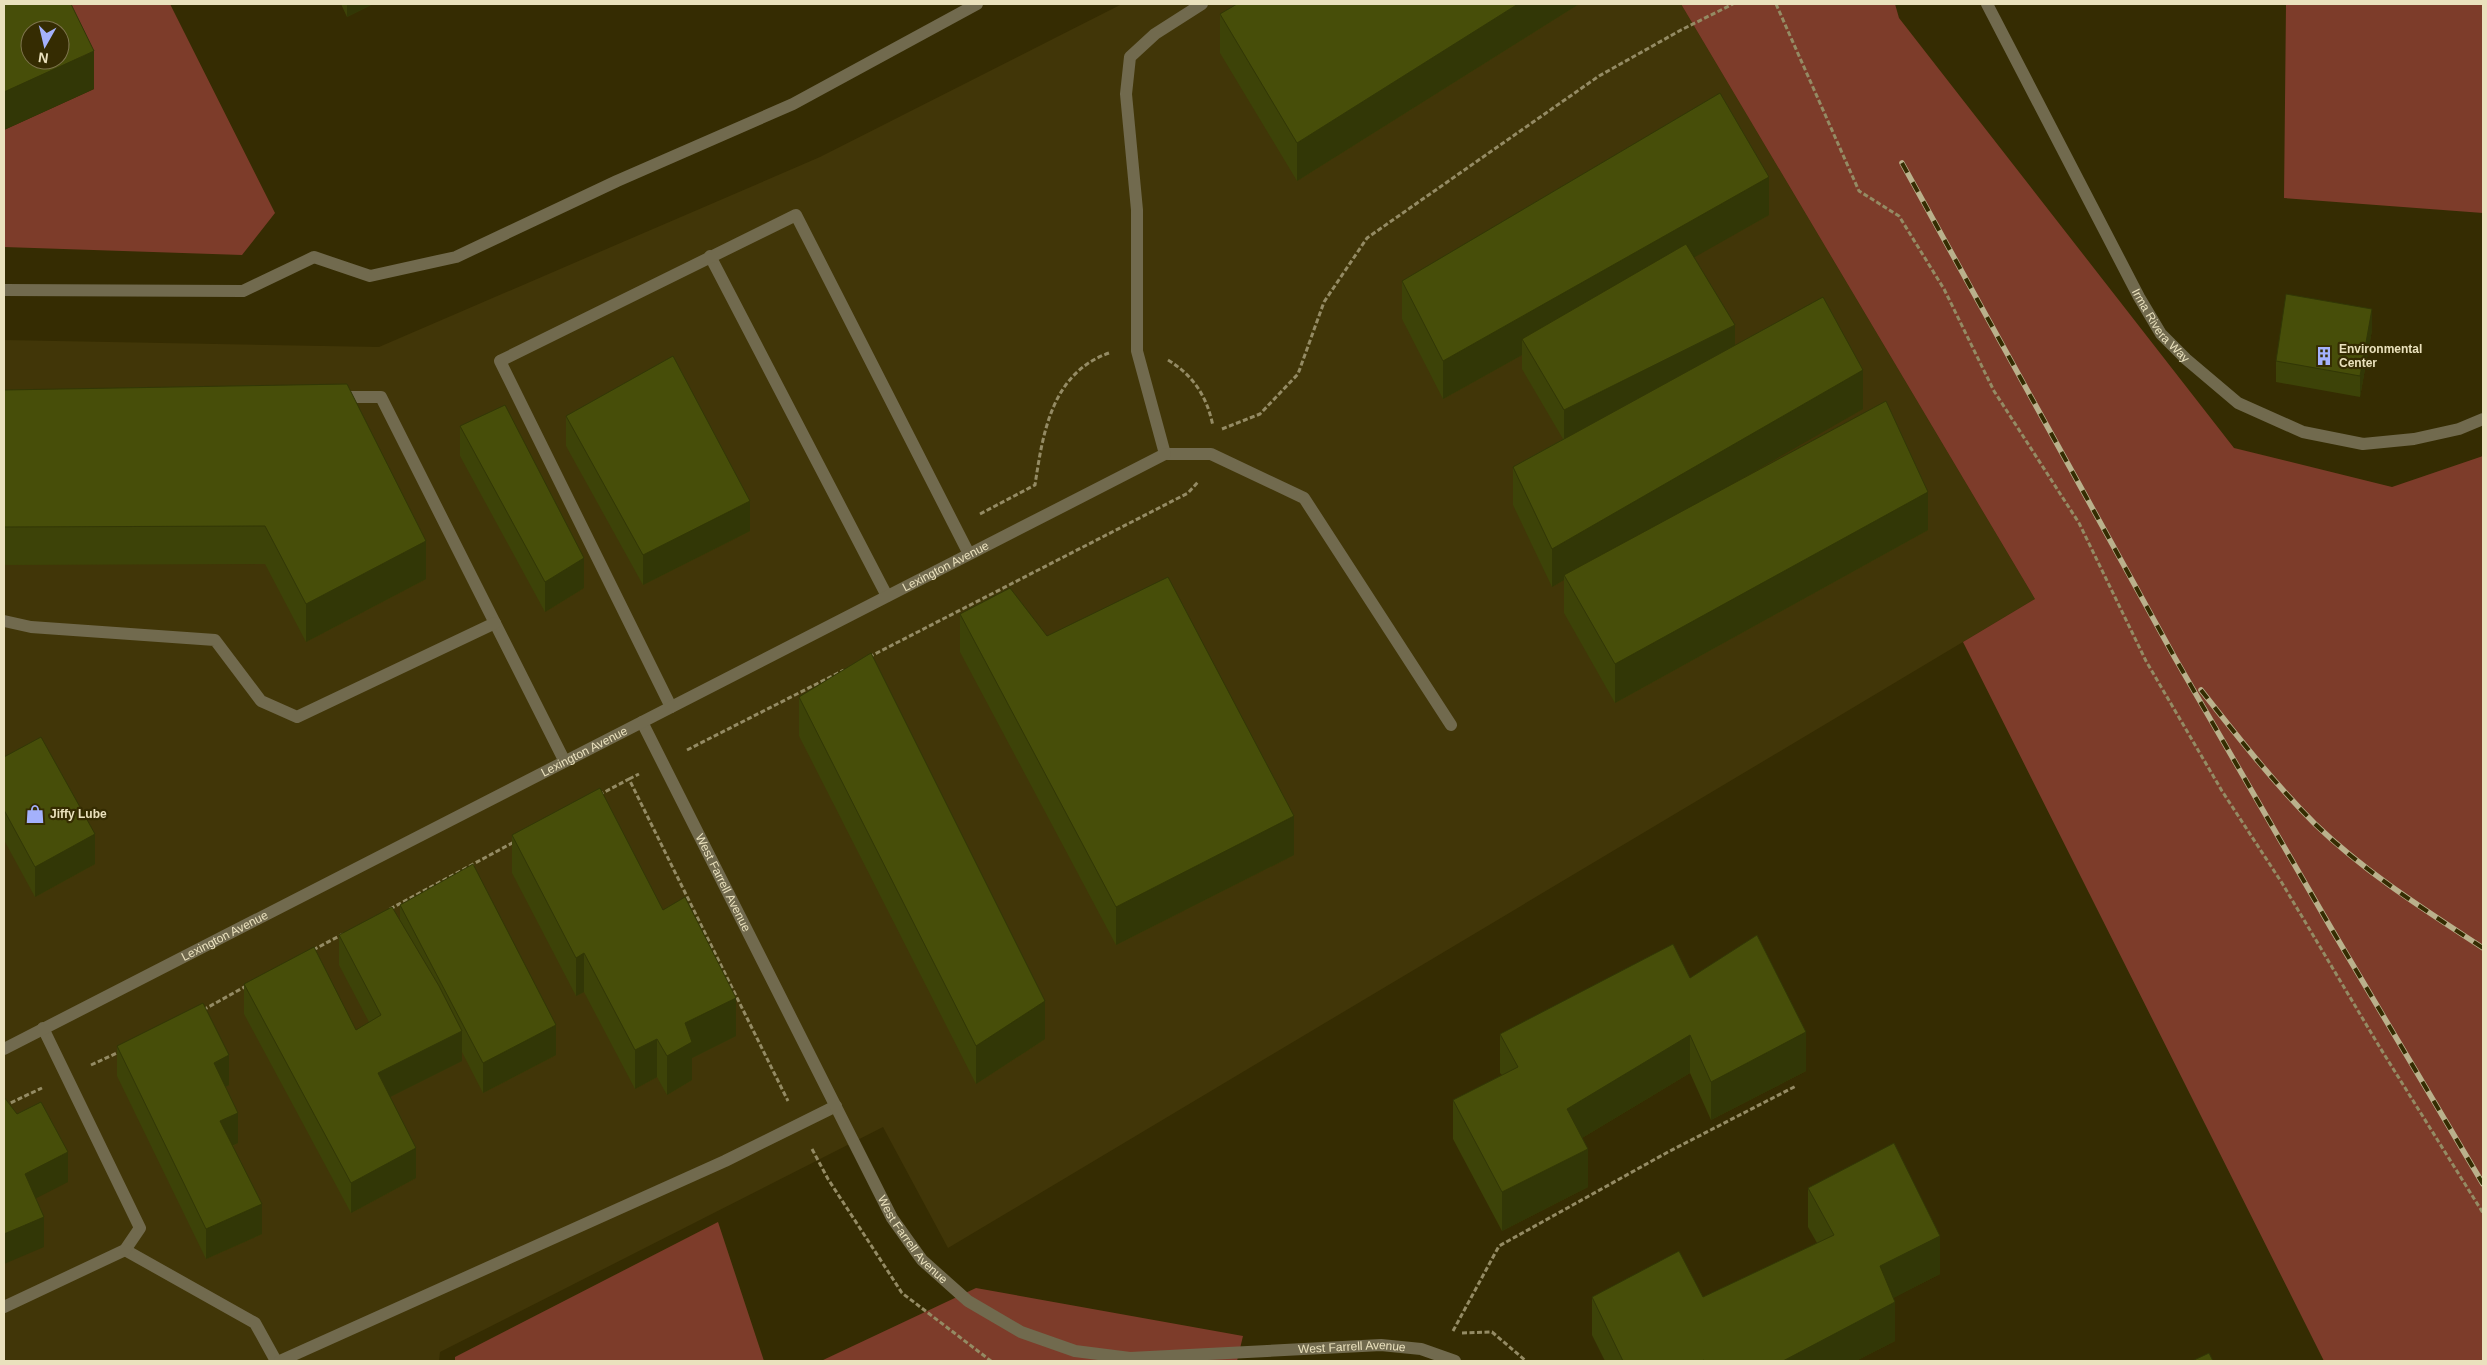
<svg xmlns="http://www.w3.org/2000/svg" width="2487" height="1365" viewBox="0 0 2487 1365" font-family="Helvetica,sans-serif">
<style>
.built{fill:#413608}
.green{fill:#7d3c2a}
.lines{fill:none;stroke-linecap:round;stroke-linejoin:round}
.path{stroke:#948b64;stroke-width:3;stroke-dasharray:5 2.5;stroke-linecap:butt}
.lane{stroke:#716a4e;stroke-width:12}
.street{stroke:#716a4e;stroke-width:12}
.rail-casing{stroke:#bab18c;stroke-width:5.5}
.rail{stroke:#352c02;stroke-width:4;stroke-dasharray:11;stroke-linecap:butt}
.wall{fill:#3d4308}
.shaded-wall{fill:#323706}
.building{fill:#474e09;stroke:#323706;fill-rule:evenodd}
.labels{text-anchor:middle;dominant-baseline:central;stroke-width:4.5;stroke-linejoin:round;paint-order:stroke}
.street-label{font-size:12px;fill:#eae1bd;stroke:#352c02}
.poi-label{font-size:12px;font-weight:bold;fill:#eae1bd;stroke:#352c02;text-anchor:start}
</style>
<rect width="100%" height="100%" fill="#352c02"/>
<path class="built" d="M1122 4H1681L2035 599 948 1248 883 1127 440 1352 439 1361H4V340L379 347 820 157Z"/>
<path class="green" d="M52 4H170L275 213 242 255 4 247V130L94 89Z
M1681 4H1895L1899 18 2234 448 2392 487 2483 456V1361H2324L1963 642 2035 599Z
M2286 4H2483V213L2284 198Z
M718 1222 764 1361H455V1357Z
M976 1288 1243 1336 1237 1361H821Z"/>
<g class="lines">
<path class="path" d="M1776 4 1859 191 1899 216 1944 289 1994 391 2079 523 2146 661 2222 791 2282 883 2379 1046 2483 1213
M1168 360C1194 376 1207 397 1213 426
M1222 429 1260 414 1298 374 1324 302 1367 238 1599 76 1681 30 1733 4
M980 514 1035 485C1043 432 1052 373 1109 353
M869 657 1188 493 1198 482
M687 750 844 670
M629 779 639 774
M599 795 629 779 788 1101
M390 909 514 842
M313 950 343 934
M203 1010 248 985
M91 1065 119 1052
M4 1106 42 1088
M812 1149 828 1179 902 1293 991 1361
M1453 1331 1499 1246 1668 1152 1796 1086
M1462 1333 1492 1332 1526 1361"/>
<g class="lane">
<path d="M1202 4 1155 34 1130 57 1126 94 1137 210V351L1165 454H1211L1304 498 1451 725"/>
<path id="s1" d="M1987 4 2139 297 2161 334 2186 359 2238 403 2303 432 2363 444 2414 439 2459 429 2483 419"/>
<path d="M710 256 887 596"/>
<path d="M4 290 243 291 314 257 370 276 456 257 617 181 793 104 977 4"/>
<path d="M338 397H381L564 760"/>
<path d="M4 621 31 627 215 640 261 701 297 717 495 623"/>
<path d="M671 707 500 361 796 215 969 554"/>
<path d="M125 1250 255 1323 276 1361"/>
<path d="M4 1307 125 1250 140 1228 43 1028"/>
<path d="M280 1361 725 1161 836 1106"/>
</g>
<g class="street">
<path id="s2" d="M642 722 892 1218 922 1260 968 1301 1021 1332 1075 1351 1130 1358 1381 1345 1421 1349 1455 1361"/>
<path id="s3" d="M4 1049 1165 454"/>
</g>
<g class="rail-casing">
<path id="rail" d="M1902 163 2175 658 2331 928 2483 1184
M2201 690C2237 736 2274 783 2315 824 2366 873 2425 910 2483 948"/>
</g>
<use href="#rail" class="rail"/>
</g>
<path class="wall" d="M341 4H373L347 17Z
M1237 4H1579L1297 181 1220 53V14Z
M1769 215 1694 257 1735 345 1863 409 1722 489 1928 530 1615 703 1564 613V580L1552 587 1513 505V467L1563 439 1522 369V355L1443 399 1402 319V281Z
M2372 330 2360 397 2276 382V361Z
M4 390 426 579 306 642 265 564 4 565Z
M566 416 750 531 643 585 566 446Z
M460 426 584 588 545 612 460 456Z
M960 614 1047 636 1294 855 1116 945 960 652Z
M799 697 1045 1039 976 1084 799 736Z
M4 757 95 864 35 897 4 840Z
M512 835 663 910 736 1036 692 1058V1080L667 1095 657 1077 635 1089 584 992 576 996 512 873Z
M400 905 556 1055 483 1093 462 1052V1061L390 1097 416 1178 351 1213 244 1014V984L356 1030 369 1022 339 965V935L400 922Z
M1690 978 1806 1071 1711 1120 1690 1073 1582 1138 1588 1187 1502 1231 1453 1139V1100L1502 1075 1500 1073V1034Z
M117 1046 229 1085 225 1087 238 1143 233 1146 262 1234 206 1259 117 1076Z
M1808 1188 1940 1274 1893 1298 1895 1341 1856 1361H1605L1592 1335V1297H1703L1817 1243 1808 1227Z"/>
<path class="shaded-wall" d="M347 4H373L347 17Z
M1518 4H1579L1297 181V143Z
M94 51V89L4 130V92Z
M1769 177V215L1529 351 1522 339V355L1443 399V361Z
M2372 309V330L2360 397V376Z
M1735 325V355L1564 440V410Z
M1863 370V409L1567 579 1564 575V580L1552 587V549Z
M1928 492V530L1615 703V664Z
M750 501V531L643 585V555Z
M426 541V579L306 642V604Z
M584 558V588L545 612V582Z
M1294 816V855L1116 945V907Z
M95 834V864L35 897V867Z
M584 953V992L576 996V958Z
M736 998V1036L692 1058V1080L667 1095V1056L685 1023Z
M1045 1001V1039L976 1084V1046Z
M556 1025V1055L483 1093V1063Z
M462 1031V1061L378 1103V1073Z
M1806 1032V1071L1711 1120V1082Z
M1690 1035V1073L1567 1147V1109Z
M657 1039V1077L635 1089V1050Z
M229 1055V1085L214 1093V1063Z
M238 1113V1143L220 1151V1121Z
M416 1148V1178L351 1213V1183Z
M1588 1149V1187L1502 1231V1192Z
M68 1152V1182L25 1204V1174Z
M262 1204V1234L206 1259V1229Z
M44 1217V1247L4 1264V1234Z
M1940 1236V1274L1880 1305V1266Z
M1895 1302V1341L1856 1361H1783Z"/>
<path class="building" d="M4 4H71L94 51 4 92ZM30 30H60V60H30Z
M1237 4H1518L1297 143 1220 14Z
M1720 93 1769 177 1443 361 1402 281Z
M1686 244 1735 325 1564 410 1522 339Z
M2286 294 2372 309 2360 376 2276 361Z
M1823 297 1863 370 1552 549 1513 467Z
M673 356 750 501 643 555 566 416Z
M347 384 426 541 306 604 265 526 4 527V390Z
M1886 401 1928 492 1615 664 1564 575Z
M505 405 584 558 545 582 460 426Z
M1168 577 1294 816 1116 907 960 614 1010 588 1047 636Z
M871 653 1045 1001 976 1046 799 697Z
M41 737 95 834 35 867 4 810V757Z
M600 788 663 910 685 897 736 998 685 1023 692 1042 667 1056 657 1039 635 1050 584 953 576 958 512 835Z
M473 864 556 1025 483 1063 400 905Z
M392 907 439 986 462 1031 378 1073 416 1148 351 1183 244 984 314 947 356 1030 381 1015 339 935Z
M1757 935 1806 1032 1711 1082 1690 1035 1567 1109 1588 1149 1502 1192 1453 1100 1518 1067 1500 1034 1673 944 1690 978Z
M203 1003 229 1055 214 1063 238 1113 220 1121 262 1204 206 1229 117 1046Z
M4 1097 17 1114 41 1102 68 1152 25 1174 44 1217 4 1234Z
M1894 1143 1940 1236 1880 1266 1895 1302 1783 1361H1704V1360L1702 1361H1623L1592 1297 1679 1251 1703 1297 1834 1235 1808 1188Z
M2209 1353 2213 1361H2192Z"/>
<defs>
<g id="building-bare" transform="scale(1.5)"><path d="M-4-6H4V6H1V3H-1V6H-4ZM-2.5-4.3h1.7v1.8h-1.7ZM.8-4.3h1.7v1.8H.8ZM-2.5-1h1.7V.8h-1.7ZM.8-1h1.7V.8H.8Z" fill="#a4b1fc" stroke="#352c02" stroke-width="2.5" paint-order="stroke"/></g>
<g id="shop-bare" transform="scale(1.5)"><path d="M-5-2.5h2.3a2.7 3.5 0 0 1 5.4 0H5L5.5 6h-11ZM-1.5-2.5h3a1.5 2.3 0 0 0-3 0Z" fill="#a4b1fc" stroke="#352c02" stroke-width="2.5" paint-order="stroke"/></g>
</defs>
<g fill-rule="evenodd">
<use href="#building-bare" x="2324" y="356"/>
<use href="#shop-bare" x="35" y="814"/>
</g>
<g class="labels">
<g class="street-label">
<text stroke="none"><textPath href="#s1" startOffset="366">Irma Rivera Way</textPath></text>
<text stroke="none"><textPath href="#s3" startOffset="1058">Lexington Avenue</textPath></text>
<text stroke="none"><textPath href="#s3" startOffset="652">Lexington Avenue</textPath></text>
<text stroke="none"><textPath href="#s2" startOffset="180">West Farrell Avenue</textPath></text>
<text stroke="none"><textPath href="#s3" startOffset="248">Lexington Avenue</textPath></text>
<text stroke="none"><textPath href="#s2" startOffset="585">West Farrell Avenue</textPath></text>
<text stroke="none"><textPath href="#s2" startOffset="1065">West Farrell Avenue</textPath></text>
</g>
<g class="poi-label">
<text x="2339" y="349">Environmental<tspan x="2339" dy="14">Center</tspan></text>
<text x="50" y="814">Jiffy Lube</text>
</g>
</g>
<rect width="2487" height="1365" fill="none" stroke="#eae1bd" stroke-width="10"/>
<g transform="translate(45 45) rotate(188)"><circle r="24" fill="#352c02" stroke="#7d744d"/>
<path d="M0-4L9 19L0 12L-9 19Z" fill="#a4b1fc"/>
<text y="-8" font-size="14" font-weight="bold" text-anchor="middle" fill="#eae1bd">N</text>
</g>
</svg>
